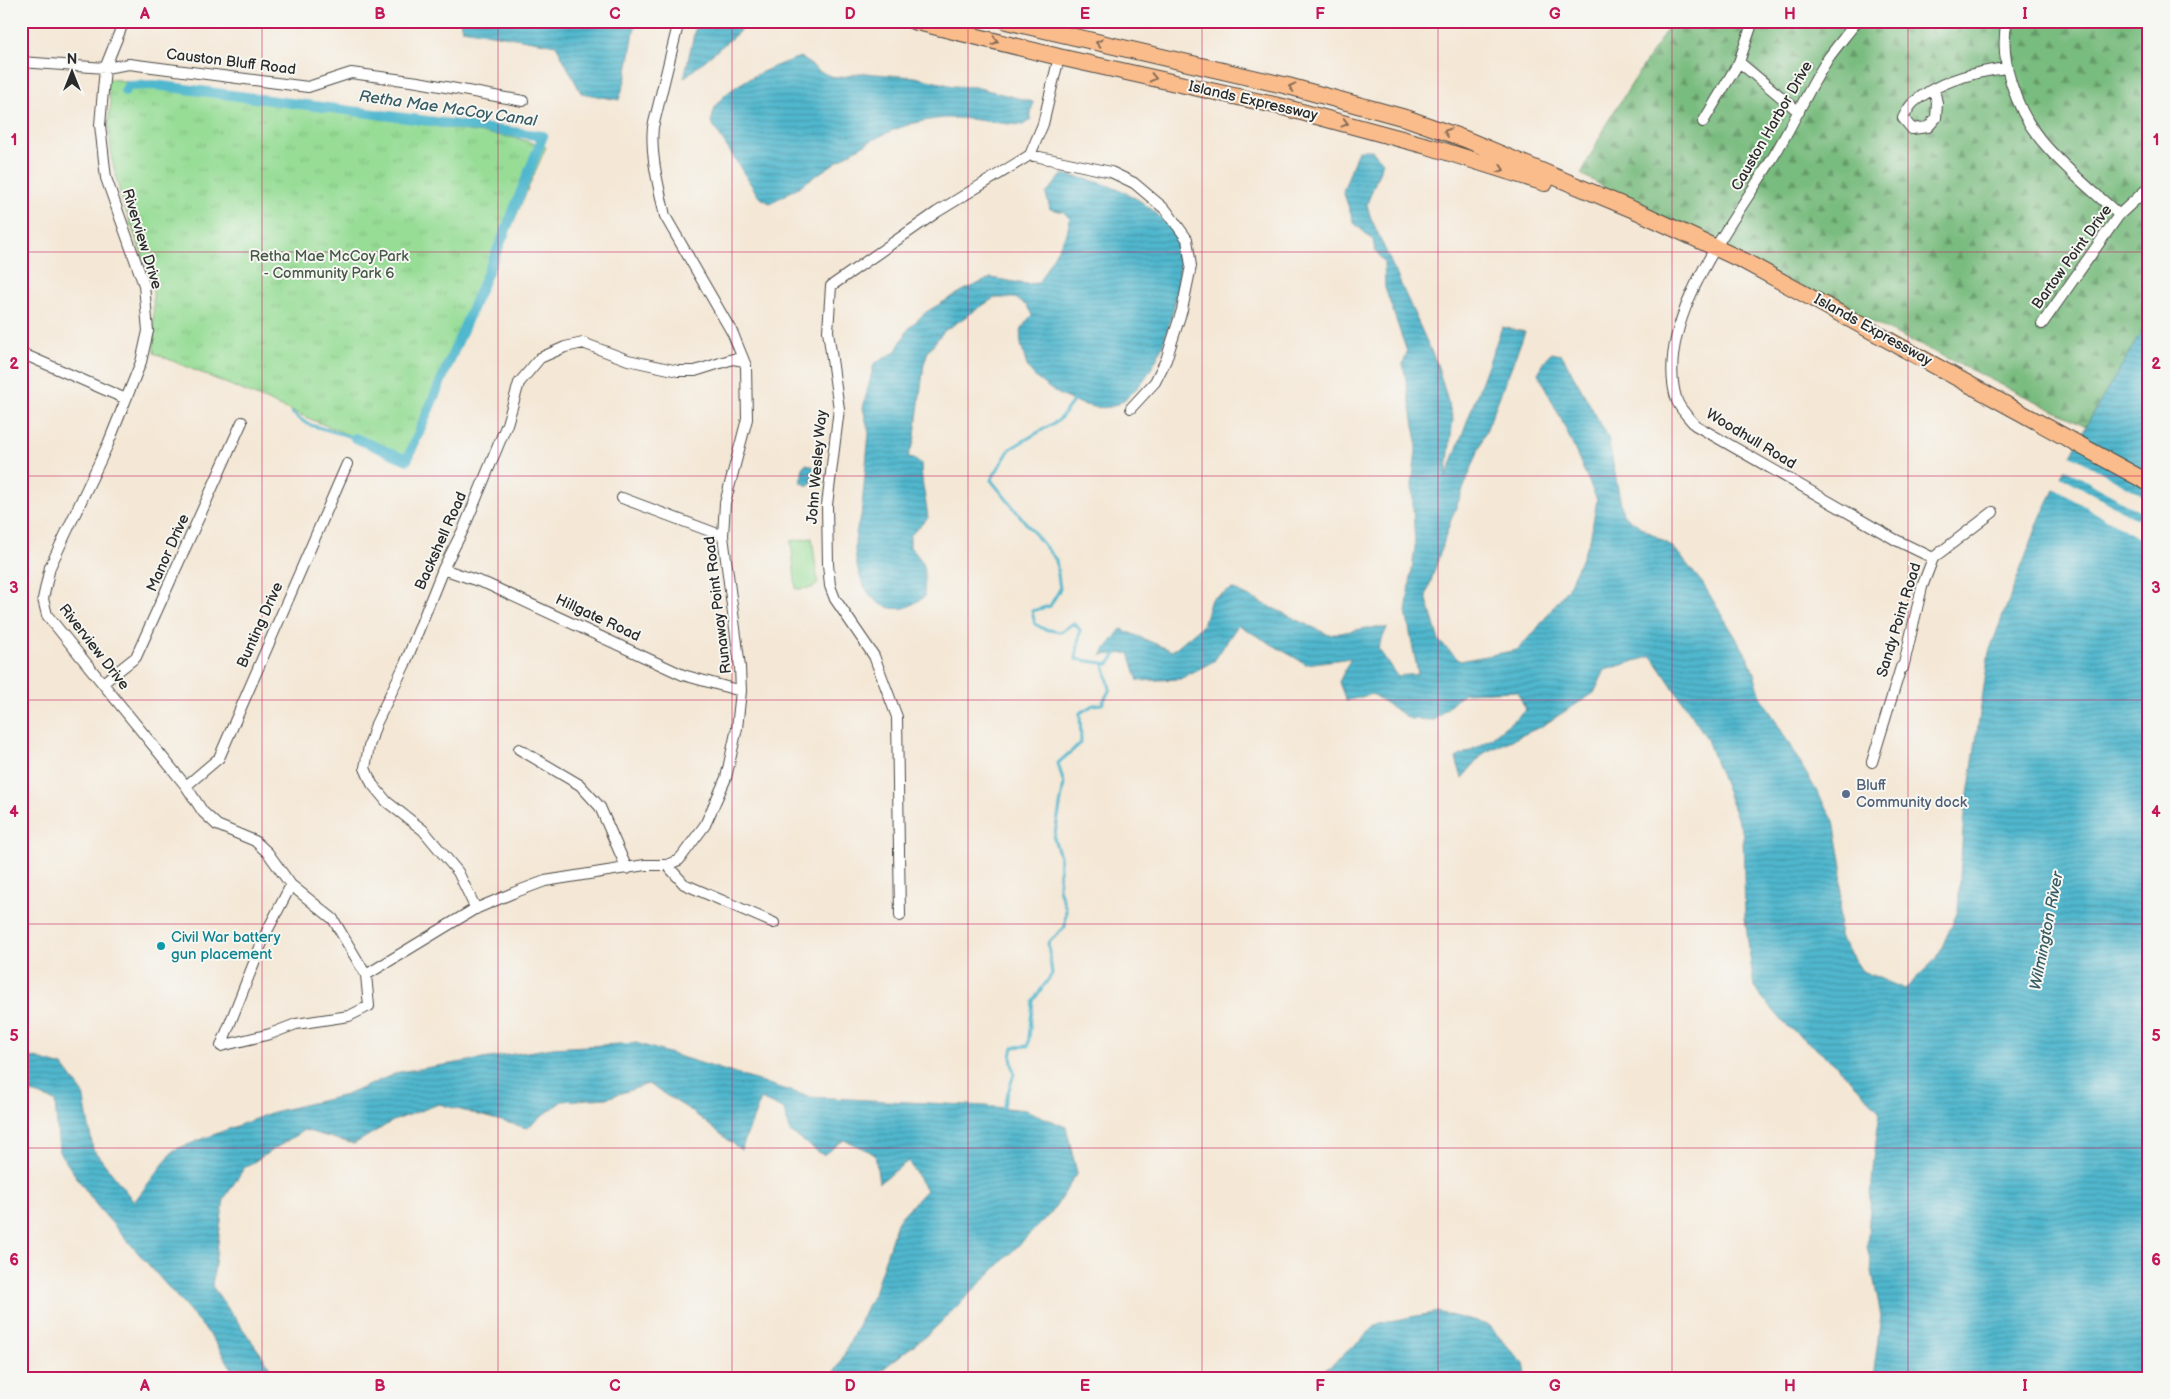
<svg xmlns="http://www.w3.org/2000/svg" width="2170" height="1399" viewBox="0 0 2170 1399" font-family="'Balsamiq Sans',sans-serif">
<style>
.green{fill:#97dd96;stroke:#618460}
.forest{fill:url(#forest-firs);stroke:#527455}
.park{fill:url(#park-tufts);stroke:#618460}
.water{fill:url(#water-rules);stroke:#3e717c}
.pier{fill:#f4e7d5}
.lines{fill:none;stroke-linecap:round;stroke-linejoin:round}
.stream{stroke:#50b7ce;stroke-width:3}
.canal{stroke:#50b7ce;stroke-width:10}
.minor-casing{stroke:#494744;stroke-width:12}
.primary-casing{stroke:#494744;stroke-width:18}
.minor{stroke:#fff;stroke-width:10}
.primary{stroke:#fabc8b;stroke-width:16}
.oneway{stroke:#886c56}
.grid{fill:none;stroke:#c2185b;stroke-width:1;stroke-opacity:0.55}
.service-dot{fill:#5c6f8a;stroke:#f6f6f2;stroke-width:2}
.culture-dot{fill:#0f9aa8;stroke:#f6f6f2;stroke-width:2}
.labels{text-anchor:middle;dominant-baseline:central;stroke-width:4;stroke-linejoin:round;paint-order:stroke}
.street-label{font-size:15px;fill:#2b2b2b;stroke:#f6f6f2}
.park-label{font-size:15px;fill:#465846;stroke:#f6f6f2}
.service-label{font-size:15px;fill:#4e5e75;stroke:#f6f6f2;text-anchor:start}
.culture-label{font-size:15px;fill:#0d838f;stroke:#f6f6f2;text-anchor:start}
.water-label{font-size:16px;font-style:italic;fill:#385c64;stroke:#f6f6f2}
.neatline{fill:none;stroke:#c2185b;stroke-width:2}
.grid-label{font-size:16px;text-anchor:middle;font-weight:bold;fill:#c2185b}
</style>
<defs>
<pattern id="forest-firs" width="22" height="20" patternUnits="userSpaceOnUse" patternTransform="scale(1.25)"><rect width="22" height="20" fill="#79bc7f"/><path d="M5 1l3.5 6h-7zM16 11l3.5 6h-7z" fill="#639968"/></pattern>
<pattern id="park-tufts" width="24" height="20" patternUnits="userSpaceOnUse" patternTransform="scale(1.25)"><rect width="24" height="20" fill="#97dd96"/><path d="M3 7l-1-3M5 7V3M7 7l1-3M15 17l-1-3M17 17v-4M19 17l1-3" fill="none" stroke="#82be81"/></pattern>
<pattern id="water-rules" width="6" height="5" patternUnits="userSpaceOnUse" patternTransform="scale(1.25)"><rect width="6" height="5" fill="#50b7ce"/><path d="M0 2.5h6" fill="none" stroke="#4395a7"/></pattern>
</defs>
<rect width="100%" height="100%" fill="#f6f6f2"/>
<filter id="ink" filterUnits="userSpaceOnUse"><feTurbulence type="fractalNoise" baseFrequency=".02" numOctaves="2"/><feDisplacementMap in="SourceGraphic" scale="10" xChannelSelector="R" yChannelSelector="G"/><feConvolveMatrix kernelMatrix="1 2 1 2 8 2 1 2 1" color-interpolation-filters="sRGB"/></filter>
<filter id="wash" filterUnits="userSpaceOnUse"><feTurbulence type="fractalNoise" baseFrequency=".0096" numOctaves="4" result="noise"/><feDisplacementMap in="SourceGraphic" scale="20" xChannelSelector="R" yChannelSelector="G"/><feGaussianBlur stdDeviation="1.12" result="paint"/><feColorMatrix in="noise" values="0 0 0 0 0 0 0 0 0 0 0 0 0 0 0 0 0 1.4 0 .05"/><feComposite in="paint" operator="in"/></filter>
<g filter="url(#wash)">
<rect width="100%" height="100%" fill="#f4e7d5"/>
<path class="green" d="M812 538 818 584 812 588 796 589 791 541Z"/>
<path class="forest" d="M1672 21H2149V324L2142 332 2086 426 1657 217 1581 174 1608 121Z"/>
<path class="park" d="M104 78 516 138 546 147 410 461 154 353 153 285 121 197 112 160 108 118 111 104Z"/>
<path class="water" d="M460 21H630L635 26 626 77 619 100 581 93 556 45 462 29Z
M700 21H722L737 25 740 31 684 78 696 25Z
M801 57 820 72 837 78 863 73 915 77 953 86 975 87 1033 102 1030 120 1023 125C993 124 965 115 935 119 871 127 826 175 770 203L759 197 711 122C713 117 714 108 717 104 732 83 777 64 801 57Z
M1358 150H1372L1383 162 1367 204 1370 216 1437 364 1453 419 1446 478 1502 327 1525 332 1451 520 1426 596 1439 641 1460 661 1517 650 1536 630 1568 588 1590 540 1597 500 1562 421 1538 373 1550 353 1562 355 1608 437 1623 515 1674 548 1703 584 1749 659 1761 696 1834 821 1842 866 1839 936 1862 971 1905 989 1937 958 1958 911 1963 829 1989 652 2041 516 2086 426 2142 331 2149 324V1378H1873L1881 1316 1867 1246 1874 1158 1880 1111 1836 1065 1785 1024 1754 988 1745 918 1743 834 1706 737 1652 656 1605 670 1594 693 1542 726 1484 753 1462 778 1456 758 1486 742 1526 710 1517 691 1464 693 1434 720 1410 719 1372 694 1346 701 1339 682 1351 658 1306 664 1238 625 1214 661 1180 679 1138 681 1129 653 1101 655 1121 629 1172 651 1203 625 1211 599 1233 589 1329 635 1367 628H1387L1378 648 1397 676 1418 674 1406 612 1415 547 1412 485 1417 442 1403 364 1407 352 1385 288 1384 262 1375 251 1373 240 1354 223 1343 191Z
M1063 174C1107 183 1142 193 1172 230 1191 254 1171 327 1159 354 1150 373 1135 395 1116 405 1099 413 1070 401 1055 392 1045 385 1029 375 1026 363 1020 340 1015 333 1032 315L1027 306 1015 298H994L944 331 928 351 924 364 914 443 908 456 921 463C921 482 926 499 928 518L910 536V547C928 565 925 572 924 597 919 600 910 607 904 608 859 615 846 547 861 517L869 433 863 408 874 364 895 352 909 328 926 312 964 290 991 278 1027 284 1038 283 1067 233 1070 219 1064 212 1050 209 1046 194Z
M807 464 814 467 811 483 808 486 801 482 803 466Z
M636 1043 810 1097 985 1106 1026 1110 1066 1127 1077 1173 1053 1211 932 1331 871 1378H830L839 1365 875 1290 898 1220 926 1190 908 1161 879 1183 875 1154 844 1140 823 1155 790 1132 784 1110 761 1099 741 1150 690 1110 648 1084 607 1098 562 1101 527 1128 439 1104 393 1121 354 1144 304 1130 244 1168 224 1199 212 1286 268 1364 274 1378H238L211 1336 97 1206 59 1152 55 1101 21 1089V1054L63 1066 83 1093 93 1149 134 1202 174 1150 273 1112 346 1095 399 1072 553 1048Z
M1438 1312 1488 1325 1524 1364 1527 1378H1311L1332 1365 1379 1323Z"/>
<path class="pier" d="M2069 454 2149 499V517L2063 467Z
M2059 475 2149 526V544L2052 487Z"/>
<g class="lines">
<path class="stream" d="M1074 400 1059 420 1010 449 991 480 1056 560 1060 589 1050 606 1032 611 1035 624 1044 629 1060 632 1074 623 1080 630 1076 659 1109 664 1116 654
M292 413 307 424 355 438
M1003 1108 1014 1074 1011 1057 1013 1047 1028 1046 1033 1001 1052 974 1048 943 1065 927 1066 909 1059 889 1060 856 1054 839 1064 784 1058 763 1081 743 1080 713 1093 705 1102 704 1110 689 1104 664"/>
<path class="canal" d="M125 91 128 86 155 85 543 136 505 232 407 460 355 438"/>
</g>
</g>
<g filter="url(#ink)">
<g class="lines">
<g class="minor-casing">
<path id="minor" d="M124 21 105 68 100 125 106 178 144 285 148 331 141 362 108 444 50 567 43 599 47 615 186 786 203 812 217 825 255 841 268 853 291 885 333 919 366 975 369 1006 349 1016 296 1024 270 1034 221 1046 265 935 291 885
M1857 21C1848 33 1838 45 1829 57 1809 88 1794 122 1775 154 1737 218 1651 322 1677 401 1680 409 1689 418 1695 425L1896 540 1933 558
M2007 21C1998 59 2016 109 2040 139 2063 167 2093 191 2119 215
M21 62 105 68 129 64 308 87 351 73 418 82 523 101
M1739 62 1799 112
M1934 89 1937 103 1936 118 1928 127 1912 129 1903 118C1906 113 1909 106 1914 102 1939 81 1974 72 2006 68
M1703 122 1739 62 1753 21
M1030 155 1111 172 1134 183 1166 210 1187 239 1191 266 1182 310 1166 360 1155 382 1131 408
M2042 324 2119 215 2149 187
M21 353 126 399
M622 498 723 536
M443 569 487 584 683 675 741 691
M103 683 136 657 242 422
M519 749 580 785 600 807 627 869
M1872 762 1901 667 1903 668 1922 587 1933 558 1993 512
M186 786 219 758 347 464
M667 865 684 884 774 923
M476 909 458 872 423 830 387 802 372 784 365 768 369 746 376 724 405 664 443 569 464 528 507 424 519 383 540 358 565 347 583 343 628 360 678 371H695L733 359 744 361
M900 916 897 717 874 656 835 599 830 586 828 564 827 505 839 409 828 331 831 286 937 212 1030 155 1043 124 1059 57
M366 975 473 910 513 893 545 881 645 865H667L679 860 705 825 726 778 737 728 741 691 740 667 723 536 725 503 747 419 746 366 733 334 665 216C659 187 650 156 653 127L679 21"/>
</g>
<g class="primary-casing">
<path id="primary" d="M913 21 1059 57 1283 107 1431 147 1545 183
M1006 21 1288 86 1409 119 1465 139 1641 213 1744 261 2149 483"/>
</g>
<use href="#minor" class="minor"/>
<use href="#primary" class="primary"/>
</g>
<defs><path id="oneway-chevron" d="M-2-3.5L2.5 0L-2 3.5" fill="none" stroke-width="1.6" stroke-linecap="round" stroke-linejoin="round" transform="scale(1.25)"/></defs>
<g class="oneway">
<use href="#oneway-chevron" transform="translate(995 41) rotate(14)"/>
<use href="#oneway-chevron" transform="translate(1099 43) rotate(-167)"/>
<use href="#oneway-chevron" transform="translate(1153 78) rotate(13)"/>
<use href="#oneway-chevron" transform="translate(1292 87) rotate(-166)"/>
<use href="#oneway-chevron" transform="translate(1345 123) rotate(15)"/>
<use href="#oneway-chevron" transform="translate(1447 132) rotate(-161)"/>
<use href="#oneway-chevron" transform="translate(1501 169) rotate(18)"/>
</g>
</g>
<path class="grid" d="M262 21V1378M498 21V1378M732 21V1378M968 21V1378M1202 21V1378M1438 21V1378M1672 21V1378M1908 21V1378M21 252H2149M21 476H2149M21 700H2149M21 924H2149M21 1148H2149"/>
<circle class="service-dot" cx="1846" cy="794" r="5"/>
<circle class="culture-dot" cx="161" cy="946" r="5"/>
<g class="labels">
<g class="street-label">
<text transform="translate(231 62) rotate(7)">Causton Bluff Road</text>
<text transform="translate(1253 101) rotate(13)">Islands Expressway</text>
<text transform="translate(1772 126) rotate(-60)">Causton Harbor Drive</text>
<text transform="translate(142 239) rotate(73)">Riverview Drive</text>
<text transform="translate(2072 257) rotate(-54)">Bartow Point Drive</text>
<text transform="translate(1873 330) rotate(29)">Islands Expressway</text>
<text transform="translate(1751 439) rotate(31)">Woodhull Road</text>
<text transform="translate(817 467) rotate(-85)">John Wesley Way</text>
<text transform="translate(441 541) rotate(-66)">Backshell Road</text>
<text transform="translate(168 553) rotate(-66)">Manor Drive</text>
<text transform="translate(718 605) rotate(-97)">Runaway Point Road</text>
<text transform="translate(598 618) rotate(25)">Hillgate Road</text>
<text transform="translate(1899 620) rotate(-73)">Sandy Point Road</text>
<text transform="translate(260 625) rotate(-66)">Bunting Drive</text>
<text transform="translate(94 647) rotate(52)">Riverview Drive</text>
</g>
<g class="park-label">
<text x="329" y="256">Retha Mae McCoy Park<tspan x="329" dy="17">- Community Park 6</tspan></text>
</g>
<g class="service-label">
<text x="1856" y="785">Bluff<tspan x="1856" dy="17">Community dock</tspan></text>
</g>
<g class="culture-label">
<text x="171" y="937">Civil War battery<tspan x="171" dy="17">gun placement</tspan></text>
</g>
<g class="water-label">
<text transform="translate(448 109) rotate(8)">Retha Mae McCoy Canal</text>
<text transform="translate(2047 931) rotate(-79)">Wilmington River</text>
</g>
</g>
<rect width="2170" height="1399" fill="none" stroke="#f6f6f2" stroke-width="55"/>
<g transform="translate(72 72)" stroke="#f6f6f2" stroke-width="4" paint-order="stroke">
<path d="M0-4L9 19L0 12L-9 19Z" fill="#2b2b2b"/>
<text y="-8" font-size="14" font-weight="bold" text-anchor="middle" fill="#2b2b2b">N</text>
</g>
<rect x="28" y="28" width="2114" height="1344" class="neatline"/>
<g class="grid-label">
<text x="145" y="19">A</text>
<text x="380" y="19">B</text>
<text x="615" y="19">C</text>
<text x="850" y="19">D</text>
<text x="1085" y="19">E</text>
<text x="1320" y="19">F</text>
<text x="1555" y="19">G</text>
<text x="1790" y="19">H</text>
<text x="2025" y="19">I</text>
<text x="14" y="145">1</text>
<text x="2156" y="145">1</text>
<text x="14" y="369">2</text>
<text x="2156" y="369">2</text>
<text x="14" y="593">3</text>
<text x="2156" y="593">3</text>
<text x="14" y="817">4</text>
<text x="2156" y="817">4</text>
<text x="14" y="1041">5</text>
<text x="2156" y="1041">5</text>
<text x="14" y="1265">6</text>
<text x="2156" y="1265">6</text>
<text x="145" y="1391">A</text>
<text x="380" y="1391">B</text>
<text x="615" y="1391">C</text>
<text x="850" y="1391">D</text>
<text x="1085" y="1391">E</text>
<text x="1320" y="1391">F</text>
<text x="1555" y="1391">G</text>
<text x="1790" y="1391">H</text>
<text x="2025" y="1391">I</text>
</g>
</svg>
